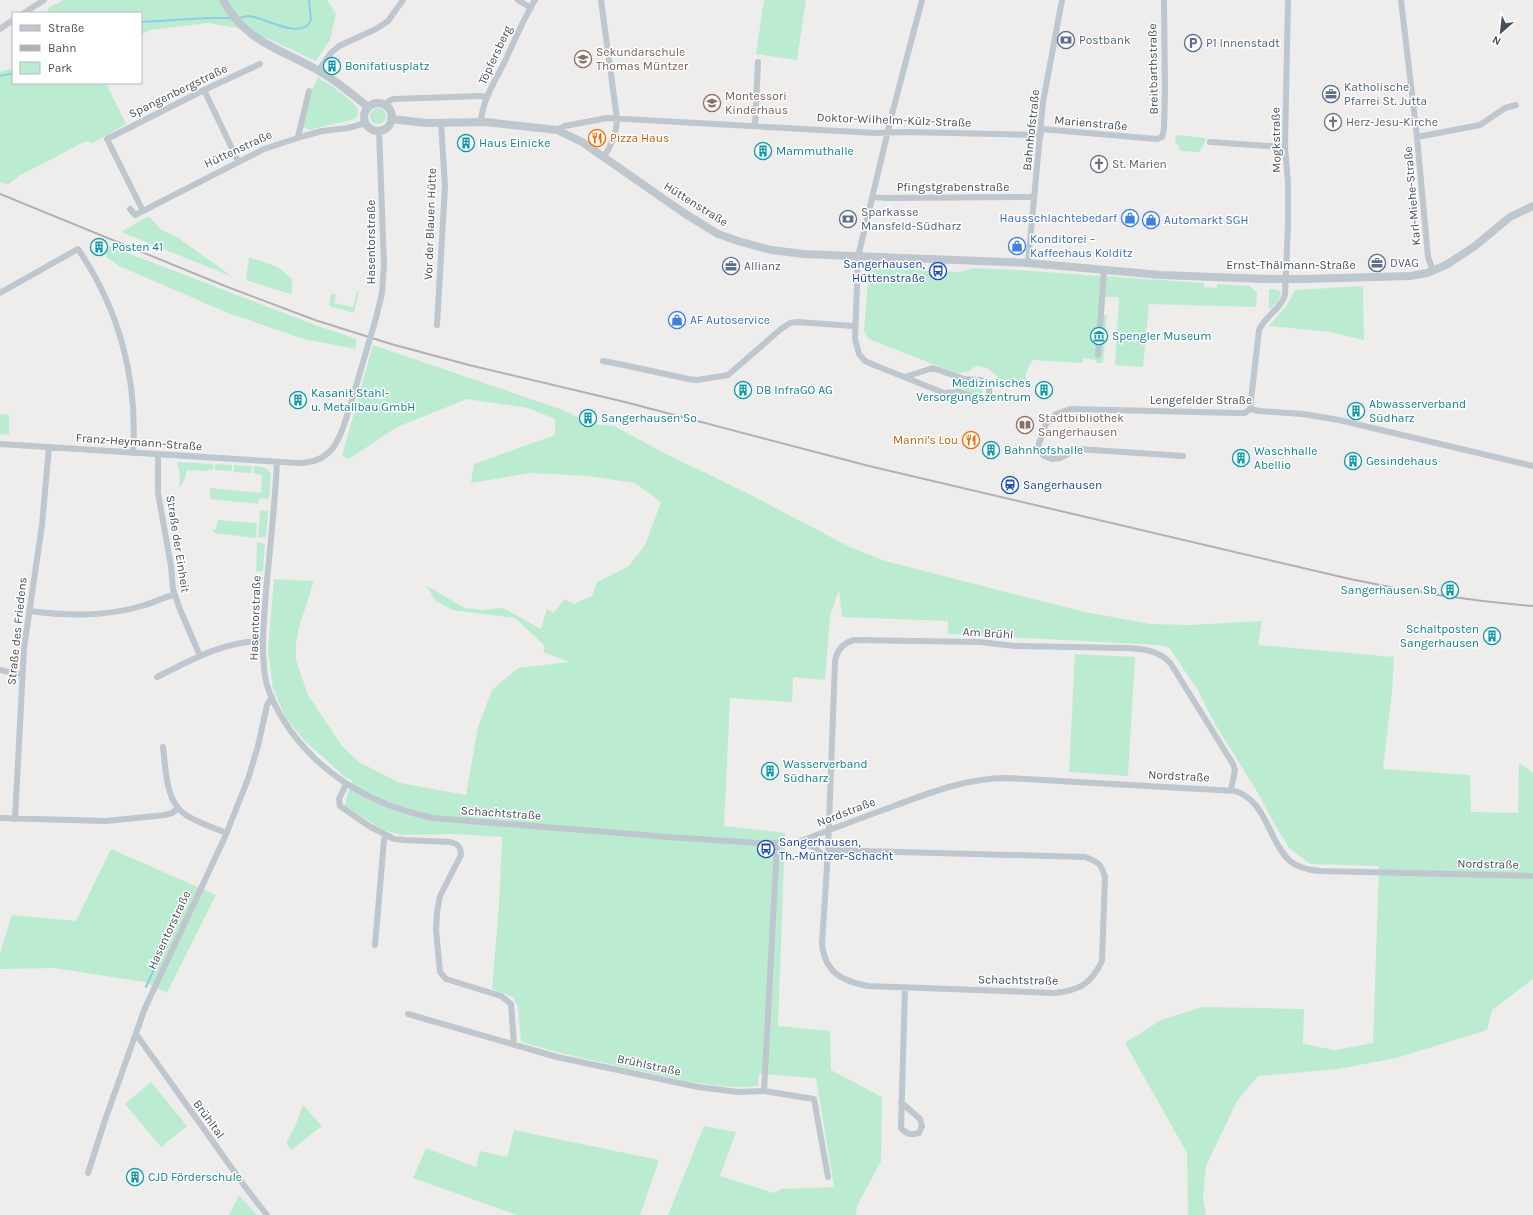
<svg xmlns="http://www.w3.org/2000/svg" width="1533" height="1215" viewBox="0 0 1533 1215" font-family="Karla,sans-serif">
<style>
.green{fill:#bbecd1}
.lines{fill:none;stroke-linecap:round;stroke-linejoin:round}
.stream{stroke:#8acee7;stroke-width:2}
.minor{stroke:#bec6ce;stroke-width:6}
.tertiary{stroke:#bec6ce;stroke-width:8}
.rail{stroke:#afb1b6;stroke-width:2}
.minor-bridge{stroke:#bec6ce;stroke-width:6}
.labels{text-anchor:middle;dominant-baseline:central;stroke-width:3;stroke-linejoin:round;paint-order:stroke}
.service-label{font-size:12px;fill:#4e5e75;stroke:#fff;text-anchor:start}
.education-label{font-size:12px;fill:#785e54;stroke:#fff;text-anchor:start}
.street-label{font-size:12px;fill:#464e59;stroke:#fff}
.culture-label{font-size:12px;fill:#0d838f;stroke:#fff;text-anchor:start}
.worship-label{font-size:12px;fill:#5b616d;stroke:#fff;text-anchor:start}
.food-label{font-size:12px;fill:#c56008;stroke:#fff;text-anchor:start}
.shop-label{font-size:12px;fill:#366cbe;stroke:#fff;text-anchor:start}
.transit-label{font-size:12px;fill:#164399;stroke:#fff;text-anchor:start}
</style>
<rect width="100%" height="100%" fill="#efecec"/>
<path class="green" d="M64 0H327L336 14 330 40 316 61 249 30 208 23 150 30 141 35V13H49L48 8Z
M764 0H806L797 60 756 54Z
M13 68V83H106L126 124 93 143 86 141 19 176 7 185 0 182V72Z
M318 77C328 84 354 99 358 110 359 114 357 117 355 119L309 130 303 127 312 90Z
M370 116a8 8 0 1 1 16 0a8 8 0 1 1-16 0Z
M1176 135 1206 138 1203 146 1199 152 1181 151 1175 140Z
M149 216 160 229 177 237 233 277 121 232Z
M109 246 318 326 357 339 355 349 304 339 228 313 119 266 106 257Z
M249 257 278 267 292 279V293L290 294 246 280Z
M869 267H909L928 271 960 272 973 268 1015 270 1204 283V287L1217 288V284L1249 286 1257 292 1256 307 1149 304 1143 367 1115 365 1119 297H1104V315H1107L1103 363H1096V360L1083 358 1082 363 1032 360 1026 373V388L1005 386 998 377 989 369 978 366 974 367 968 372 956 373 869 339 864 331Z
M1363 286 1364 340 1330 332 1269 326 1287 305 1295 290Z
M1270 289 1278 290 1281 293C1280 301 1274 305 1269 310V290Z
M357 291H359L354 313 329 306 331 294H336L334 303 353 307Z
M373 345 563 410 593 424 614 426 666 454 747 493 850 547 885 561 1085 612 1151 624 1190 625 1262 621 1258 645 1394 657 1392 691 1383 769 1470 775 1471 812 1518 813 1519 763 1533 773V979L1492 1010 1487 1030 1396 1058 1338 1069 1258 1076 1237 1101 1206 1166 1203 1197 1206 1215H1188L1187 1153 1125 1043 1161 1020 1202 1007 1304 1009 1303 1044 1335 1050 1373 1043 1379 866 1310 864 1290 849 1275 825 1258 793 1215 724 1197 689 1169 647 1157 645 948 634V621L842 617 839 590 830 616 825 680 793 677 792 702 730 698 724 826 785 833 778 1026 830 1031 831 1070 882 1097 881 1161 857 1206 856 1215H668L704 1126 736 1132 720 1176 774 1193 782 1189 834 1187 816 1078 759 1074 758 1086C720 1090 682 1080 646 1072 604 1063 562 1054 521 1042L518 1007 513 997 492 989 499 906 502 837 453 834 401 835 383 830 345 806 347 795 353 781 345 777 304 740 286 718 273 689 268 649 274 579 314 581 299 627 296 644V660L308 695 342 746 359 762 400 783 466 795 478 727 492 690 518 668 569 662 543 652 545 646 515 618 452 610 435 600 427 586 465 608 483 610 503 608 541 629 547 609 554 613 564 599 574 604 592 596 597 582 629 566 635 558 645 545 661 502 635 483 588 476 530 473 471 483 474 464 555 435V419L528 408 467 399 397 427 349 459 342 456Z
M966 384 980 387 983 391 982 393 978 394 954 388 956 385Z
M0 414 9 415V435L0 434Z
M177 462 213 464V470L208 469 207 471 187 470 185 478 179 489 180 475Z
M215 464 232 465V471L215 470Z
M234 465 252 466 251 473 234 472Z
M254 466C261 467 268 466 271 475L269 499 259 498 258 504 210 499V488L261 493 262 475 253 473Z
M260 510 268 511 266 537 258 538Z
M218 520 257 523 256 538 214 533 213 529H216Z
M257 542 265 544 263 571 256 572Z
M1075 654 1135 657 1128 776 1069 772Z
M111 849 216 895 167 993 144 982 54 968 0 969V953L12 915 76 921Z
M151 1082 187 1126 161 1147 125 1104Z
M303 1105 322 1126 291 1150 286 1143 296 1124Z
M514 1130 659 1160 640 1215H517L413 1178 426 1148 476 1167 480 1151 507 1157Z
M239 1195 257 1215H229Z"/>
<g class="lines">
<path class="stream" d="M238 18C243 17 248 15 254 17 268 20 303 40 311 20L309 0
M141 22 207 18H232
M0 76 13 73
M146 987 179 913"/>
<path class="minor" d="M518 0 531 8
M601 0 617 119C617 132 611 146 604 157
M1401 0 1417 137 1428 257 1433 271
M24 13 44 0
M0 29 13 20
M319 70 331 53 339 46 376 29 388 21 403 0
M204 90 238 161
M386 105 389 101 393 99 481 96 487 97
M481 122C482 100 497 78 506 59 515 39 524 18 535 0
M755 126 758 62
M1041 129 1157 139 1162 137 1164 129 1165 90 1164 0
M557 130 565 126 607 118 876 133 906 132 1041 135
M298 137 309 91
M1417 137 1480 125 1505 108 1516 105
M1210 142 1285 147
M872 197 887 198 1034 197
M130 209 135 215 264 149 304 136 322 131 348 128 366 123
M143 211 107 139 204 90 260 64
M1028 263 1043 102 1062 0
M0 293 78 249C119 309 138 379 133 453
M376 318 382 293 384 265 379 130
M437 325 445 186 441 123
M1098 355 1104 271
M603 361 624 365 688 379 697 380 728 375 781 329 790 323 797 322 854 326
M905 377 933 368 964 379 981 380 989 386V396L986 399 983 400 960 392 944 393 874 365 865 361 859 354 855 339 858 257 892 114 922 0
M1250 409 1259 330C1265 316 1281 309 1285 295L1288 224V183L1285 147 1288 0
M1250 409 1259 411 1303 414 1339 420 1533 466
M0 444 297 463C336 464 341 434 351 403 356 386 361 369 366 352
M158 454V493L171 566 173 589 179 607 200 656
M1183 456 1078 449 1060 458 1052 459 1044 456 1040 452 1038 446 1046 424 1056 414 1070 409 1238 413H1245L1250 409
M277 462C275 505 270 548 266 591 264 619 261 648 265 676 268 695 279 714 290 730 325 778 376 806 433 818L668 837 759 843H796L815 847 827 860
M29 611C68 616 107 617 145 605 155 602 164 597 174 595
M0 670 22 675
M157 677C191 660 224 641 263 641
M163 747C166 769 165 802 186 815 198 823 213 827 226 833
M346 784 339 799 340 806 369 826 394 839 405 840 450 842 456 844 460 848 461 855 440 896 437 912 436 930 440 972 446 979 501 996 511 1004 514 1045
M0 818 106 821 165 815 172 813 178 808
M15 819 24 648 42 525 49 447
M796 843C829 830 861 818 894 806 931 792 968 778 1007 778L1235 791C1267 801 1268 841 1290 861 1298 868 1309 870 1320 871L1533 876
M828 850 1085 857C1099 862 1101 864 1105 877L1102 961C1091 984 1080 990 1055 993L868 986C841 981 825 972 822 944L828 850 835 661C837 650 843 643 854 640L980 642 1015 646 1126 648C1144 649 1159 650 1171 664L1233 764 1235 770 1231 790
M375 945 384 840 386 836
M408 1014 557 1057 698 1087 738 1092 764 1091 814 1099 828 1177
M136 1034 246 1188 267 1215
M764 1091 777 843
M901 1102 920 1119 922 1126 919 1133C910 1135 906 1134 901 1128L905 988
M88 1173 105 1120 145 1008 225 837 248 779 258 746 267 705 272 697"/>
<path class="tertiary" d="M223 0C245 42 281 49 319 71 337 81 352 94 368 107
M364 117a14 14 0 1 1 28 0a14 14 0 1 1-28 0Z
M391 119 427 123 486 122 557 130 582 142 684 213 718 234 738 241 771 250 804 254 1028 263 1161 275 1266 279H1304L1410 276 1427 273 1446 265 1475 246 1510 217 1533 206"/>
<path class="rail" d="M0 194 225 286 315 320 391 344 469 365 625 402 869 466 1350 579C1411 592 1471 601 1533 606"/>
<path class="minor-bridge" d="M366 352 376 318"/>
</g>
<defs>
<g id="bank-ring" transform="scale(0.9)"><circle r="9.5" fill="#fff" stroke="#5c6f8a" stroke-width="1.5"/><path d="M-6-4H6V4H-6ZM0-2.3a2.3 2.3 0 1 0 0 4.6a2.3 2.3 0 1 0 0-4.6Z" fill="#5c6f8a"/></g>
<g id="parking-ring" transform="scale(0.9)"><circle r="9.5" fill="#fff" stroke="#5c6f8a" stroke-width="1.5"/><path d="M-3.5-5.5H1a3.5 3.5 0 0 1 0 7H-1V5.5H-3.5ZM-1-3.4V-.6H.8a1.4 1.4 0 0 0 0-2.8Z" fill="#5c6f8a"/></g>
<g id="school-ring" transform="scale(0.9)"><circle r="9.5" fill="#fff" stroke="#8d6e63" stroke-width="1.5"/><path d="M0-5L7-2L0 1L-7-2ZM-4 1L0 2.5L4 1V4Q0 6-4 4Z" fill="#8d6e63"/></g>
<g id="building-ring" transform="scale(0.9)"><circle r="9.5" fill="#fff" stroke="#0f9aa8" stroke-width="1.5"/><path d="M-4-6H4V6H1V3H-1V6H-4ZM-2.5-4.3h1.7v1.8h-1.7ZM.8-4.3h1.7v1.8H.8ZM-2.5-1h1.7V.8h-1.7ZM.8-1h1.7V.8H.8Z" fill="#0f9aa8"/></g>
<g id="office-ring" transform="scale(0.9)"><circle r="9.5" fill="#fff" stroke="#5c6f8a" stroke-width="1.5"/><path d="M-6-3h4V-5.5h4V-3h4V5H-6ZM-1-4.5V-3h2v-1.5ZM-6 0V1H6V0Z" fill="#5c6f8a"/></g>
<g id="church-ring" transform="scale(0.9)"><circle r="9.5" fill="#fff" stroke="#6b7280" stroke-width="1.5"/><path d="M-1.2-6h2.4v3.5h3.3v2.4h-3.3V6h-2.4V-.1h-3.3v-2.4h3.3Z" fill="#6b7280"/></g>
<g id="restaurant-ring" transform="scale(0.9)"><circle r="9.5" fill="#fff" stroke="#e8710a" stroke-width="1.5"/><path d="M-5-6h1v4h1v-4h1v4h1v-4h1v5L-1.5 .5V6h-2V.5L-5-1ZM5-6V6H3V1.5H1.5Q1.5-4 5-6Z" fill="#e8710a"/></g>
<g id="shop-ring" transform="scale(0.9)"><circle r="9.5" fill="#fff" stroke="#3f7fe0" stroke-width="1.5"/><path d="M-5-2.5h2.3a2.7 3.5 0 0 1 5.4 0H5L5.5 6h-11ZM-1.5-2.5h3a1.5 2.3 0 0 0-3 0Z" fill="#3f7fe0"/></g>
<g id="bus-ring" transform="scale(0.9)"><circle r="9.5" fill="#fff" stroke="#1a4fb4" stroke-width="1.5"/><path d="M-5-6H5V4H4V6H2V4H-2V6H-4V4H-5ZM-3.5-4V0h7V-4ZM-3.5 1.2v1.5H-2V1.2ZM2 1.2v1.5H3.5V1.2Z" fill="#1a4fb4"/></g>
<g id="museum-ring" transform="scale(0.9)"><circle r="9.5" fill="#fff" stroke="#0f9aa8" stroke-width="1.5"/><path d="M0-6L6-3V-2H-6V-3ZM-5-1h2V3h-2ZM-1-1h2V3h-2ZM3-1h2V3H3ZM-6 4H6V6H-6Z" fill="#0f9aa8"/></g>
<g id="library-ring" transform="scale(0.9)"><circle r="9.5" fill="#fff" stroke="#8d6e63" stroke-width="1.5"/><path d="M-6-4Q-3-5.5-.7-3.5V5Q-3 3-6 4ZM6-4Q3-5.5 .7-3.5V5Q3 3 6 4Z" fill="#8d6e63"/></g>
<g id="station-ring" transform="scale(0.9)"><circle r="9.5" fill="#fff" stroke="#1a4fb4" stroke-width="1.5"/><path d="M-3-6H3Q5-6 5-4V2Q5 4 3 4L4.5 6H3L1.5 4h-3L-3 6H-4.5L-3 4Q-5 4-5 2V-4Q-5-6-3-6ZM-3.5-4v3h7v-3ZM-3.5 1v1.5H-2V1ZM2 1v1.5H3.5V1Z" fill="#1a4fb4"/></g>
</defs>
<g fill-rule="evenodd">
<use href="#bank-ring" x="1066" y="40"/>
<use href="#parking-ring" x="1193" y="43"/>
<use href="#school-ring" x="583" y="59"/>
<use href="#building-ring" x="332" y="66"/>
<use href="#office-ring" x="1331" y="94"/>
<use href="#school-ring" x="712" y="103"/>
<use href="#church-ring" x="1333" y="122"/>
<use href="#restaurant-ring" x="597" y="138"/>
<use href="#building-ring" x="466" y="143"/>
<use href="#building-ring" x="763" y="151"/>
<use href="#church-ring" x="1099" y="164"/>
<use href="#shop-ring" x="1130" y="218"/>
<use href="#bank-ring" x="848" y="219"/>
<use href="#shop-ring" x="1151" y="220"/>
<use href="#shop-ring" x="1017" y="246"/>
<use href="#building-ring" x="99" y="247"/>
<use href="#office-ring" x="1377" y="263"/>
<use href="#office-ring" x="731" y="266"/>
<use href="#bus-ring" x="938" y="271"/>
<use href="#shop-ring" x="677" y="320"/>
<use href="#museum-ring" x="1099" y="336"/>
<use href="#building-ring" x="743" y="390"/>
<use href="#building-ring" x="1044" y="390"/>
<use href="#building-ring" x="298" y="400"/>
<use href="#building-ring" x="1356" y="411"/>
<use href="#building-ring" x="588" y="418"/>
<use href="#library-ring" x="1025" y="425"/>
<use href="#restaurant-ring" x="971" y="440"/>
<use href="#building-ring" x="991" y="450"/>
<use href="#building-ring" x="1241" y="458"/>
<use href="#building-ring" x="1353" y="461"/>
<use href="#station-ring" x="1010" y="485"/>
<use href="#building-ring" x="1450" y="590"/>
<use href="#building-ring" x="1492" y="636"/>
<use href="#building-ring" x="770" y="771"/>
<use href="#bus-ring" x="766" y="849"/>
<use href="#building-ring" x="135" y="1177"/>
</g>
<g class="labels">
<g class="service-label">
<text x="1079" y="40">Postbank</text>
<text x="1206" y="43">P1 Innenstadt</text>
<text x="1344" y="87">Katholische<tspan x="1344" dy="14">Pfarrei St. Jutta</tspan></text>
<text x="861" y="212">Sparkasse<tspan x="861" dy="14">Mansfeld-Südharz</tspan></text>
<text x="1390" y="263">DVAG</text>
<text x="744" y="266">Allianz</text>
</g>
<g class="education-label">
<text x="596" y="52">Sekundarschule<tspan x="596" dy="14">Thomas Müntzer</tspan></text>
<text x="725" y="96">Montessori<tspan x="725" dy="14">Kinderhaus</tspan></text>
<text x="1038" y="418">Stadtbibliothek<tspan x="1038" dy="14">Sangerhausen</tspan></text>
</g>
<g class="street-label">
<text transform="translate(495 55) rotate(-65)">Töpfersberg</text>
<text transform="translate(1153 69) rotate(-91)">Breitbarthstraße</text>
<text transform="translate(178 91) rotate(-26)">Spangenbergstraße</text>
<text transform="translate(894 120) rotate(2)">Doktor-Wilhelm-Külz-Straße</text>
<text transform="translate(1091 123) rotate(5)">Marienstraße</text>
<text transform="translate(1031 130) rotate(-84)">Bahnhofstraße</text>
<text transform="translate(1276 140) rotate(-91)">Mogkstraße</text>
<text transform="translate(238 149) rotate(-25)">Hüttenstraße</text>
<text x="953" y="187">Pfingstgrabenstraße</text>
<text transform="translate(1412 196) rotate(-95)">Karl-Miehe-Straße</text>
<text transform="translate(696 204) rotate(32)">Hüttenstraße</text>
<text transform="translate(430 224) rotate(-88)">Vor der Blauen Hütte</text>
<text transform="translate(371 242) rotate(-90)">Hasentorstraße</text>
<text x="1291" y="265">Ernst-Thälmann-Straße</text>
<text x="1201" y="400">Lengefelder Straße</text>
<text transform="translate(139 442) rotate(4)">Franz-Heymann-Straße</text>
<text transform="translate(178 544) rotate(81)">Straße der Einheit</text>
<text transform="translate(255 618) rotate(-88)">Hasentorstraße</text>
<text transform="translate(17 631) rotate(-84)">Straße des Friedens</text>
<text transform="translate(988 633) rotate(4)">Am Brühl</text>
<text transform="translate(1179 776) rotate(3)">Nordstraße</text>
<text transform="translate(846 812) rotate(-21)">Nordstraße</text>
<text transform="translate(501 813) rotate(4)">Schachtstraße</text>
<text transform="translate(1488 864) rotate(1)">Nordstraße</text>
<text transform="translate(169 930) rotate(-65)">Hasentorstraße</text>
<text transform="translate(1018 980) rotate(1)">Schachtstraße</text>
<text transform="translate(649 1065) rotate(12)">Brühlstraße</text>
<text transform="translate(209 1119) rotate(54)">Brühltal</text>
</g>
<g class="culture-label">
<text x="345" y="66">Bonifatiusplatz</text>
<text x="479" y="143">Haus Einicke</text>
<text x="776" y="151">Mammuthalle</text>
<text x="112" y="247">Posten 41</text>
<text x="1112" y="336">Spengler Museum</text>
<text x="1031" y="383" text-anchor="end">Medizinisches<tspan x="1031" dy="14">Versorgungszentrum</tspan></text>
<text x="756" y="390">DB InfraGO AG</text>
<text x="311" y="393">Kasanit Stahl-<tspan x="311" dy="14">u. Metallbau GmbH</tspan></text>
<text x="1369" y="404">Abwasserverband<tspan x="1369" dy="14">Südharz</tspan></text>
<text x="601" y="418">Sangerhausen So</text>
<text x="1004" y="450">Bahnhofshalle</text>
<text x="1254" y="451">Waschhalle<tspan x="1254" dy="14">Abellio</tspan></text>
<text x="1366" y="461">Gesindehaus</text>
<text x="1437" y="590" text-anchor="end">Sangerhausen Sb</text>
<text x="1479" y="629" text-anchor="end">Schaltposten<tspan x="1479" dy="14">Sangerhausen</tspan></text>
<text x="783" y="764">Wasserverband<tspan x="783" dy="14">Südharz</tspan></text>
<text x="148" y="1177">CJD Förderschule</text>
</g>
<g class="worship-label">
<text x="1346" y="122">Herz-Jesu-Kirche</text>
<text x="1112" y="164">St. Marien</text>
</g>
<g class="food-label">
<text x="610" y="138">Pizza Haus</text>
<text x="958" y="440" text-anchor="end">Manni's Lou</text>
</g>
<g class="shop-label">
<text x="1117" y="218" text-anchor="end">Hausschlachtebedarf</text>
<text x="1164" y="220">Automarkt SGH</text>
<text x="1030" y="239">Konditorei –<tspan x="1030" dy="14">Kaffeehaus Kolditz</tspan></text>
<text x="690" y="320">AF Autoservice</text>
</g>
<g class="transit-label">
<text x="925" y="264" text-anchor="end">Sangerhausen,<tspan x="925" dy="14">Hüttenstraße</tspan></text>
<text x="1023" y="485">Sangerhausen</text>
<text x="779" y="842">Sangerhausen,<tspan x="779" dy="14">Th.-Müntzer-Schacht</tspan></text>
</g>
</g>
<rect x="12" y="12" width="130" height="72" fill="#ffffff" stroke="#b5b8bd"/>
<rect x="20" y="25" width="20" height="6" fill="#bec6ce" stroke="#b5b8bd"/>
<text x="48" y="32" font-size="12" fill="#464e59">Straße</text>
<rect x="20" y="45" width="20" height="6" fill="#afb1b6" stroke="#b5b8bd"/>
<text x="48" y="52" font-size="12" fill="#464e59">Bahn</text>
<rect x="20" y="62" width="20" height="12" fill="#bbecd1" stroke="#b5b8bd"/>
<text x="48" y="72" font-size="12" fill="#464e59">Park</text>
<g transform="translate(1501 32) rotate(208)" stroke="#ffffff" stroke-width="3" paint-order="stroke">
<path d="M0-3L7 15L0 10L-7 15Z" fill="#464e59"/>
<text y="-6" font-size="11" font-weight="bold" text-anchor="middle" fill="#464e59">N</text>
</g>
</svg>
